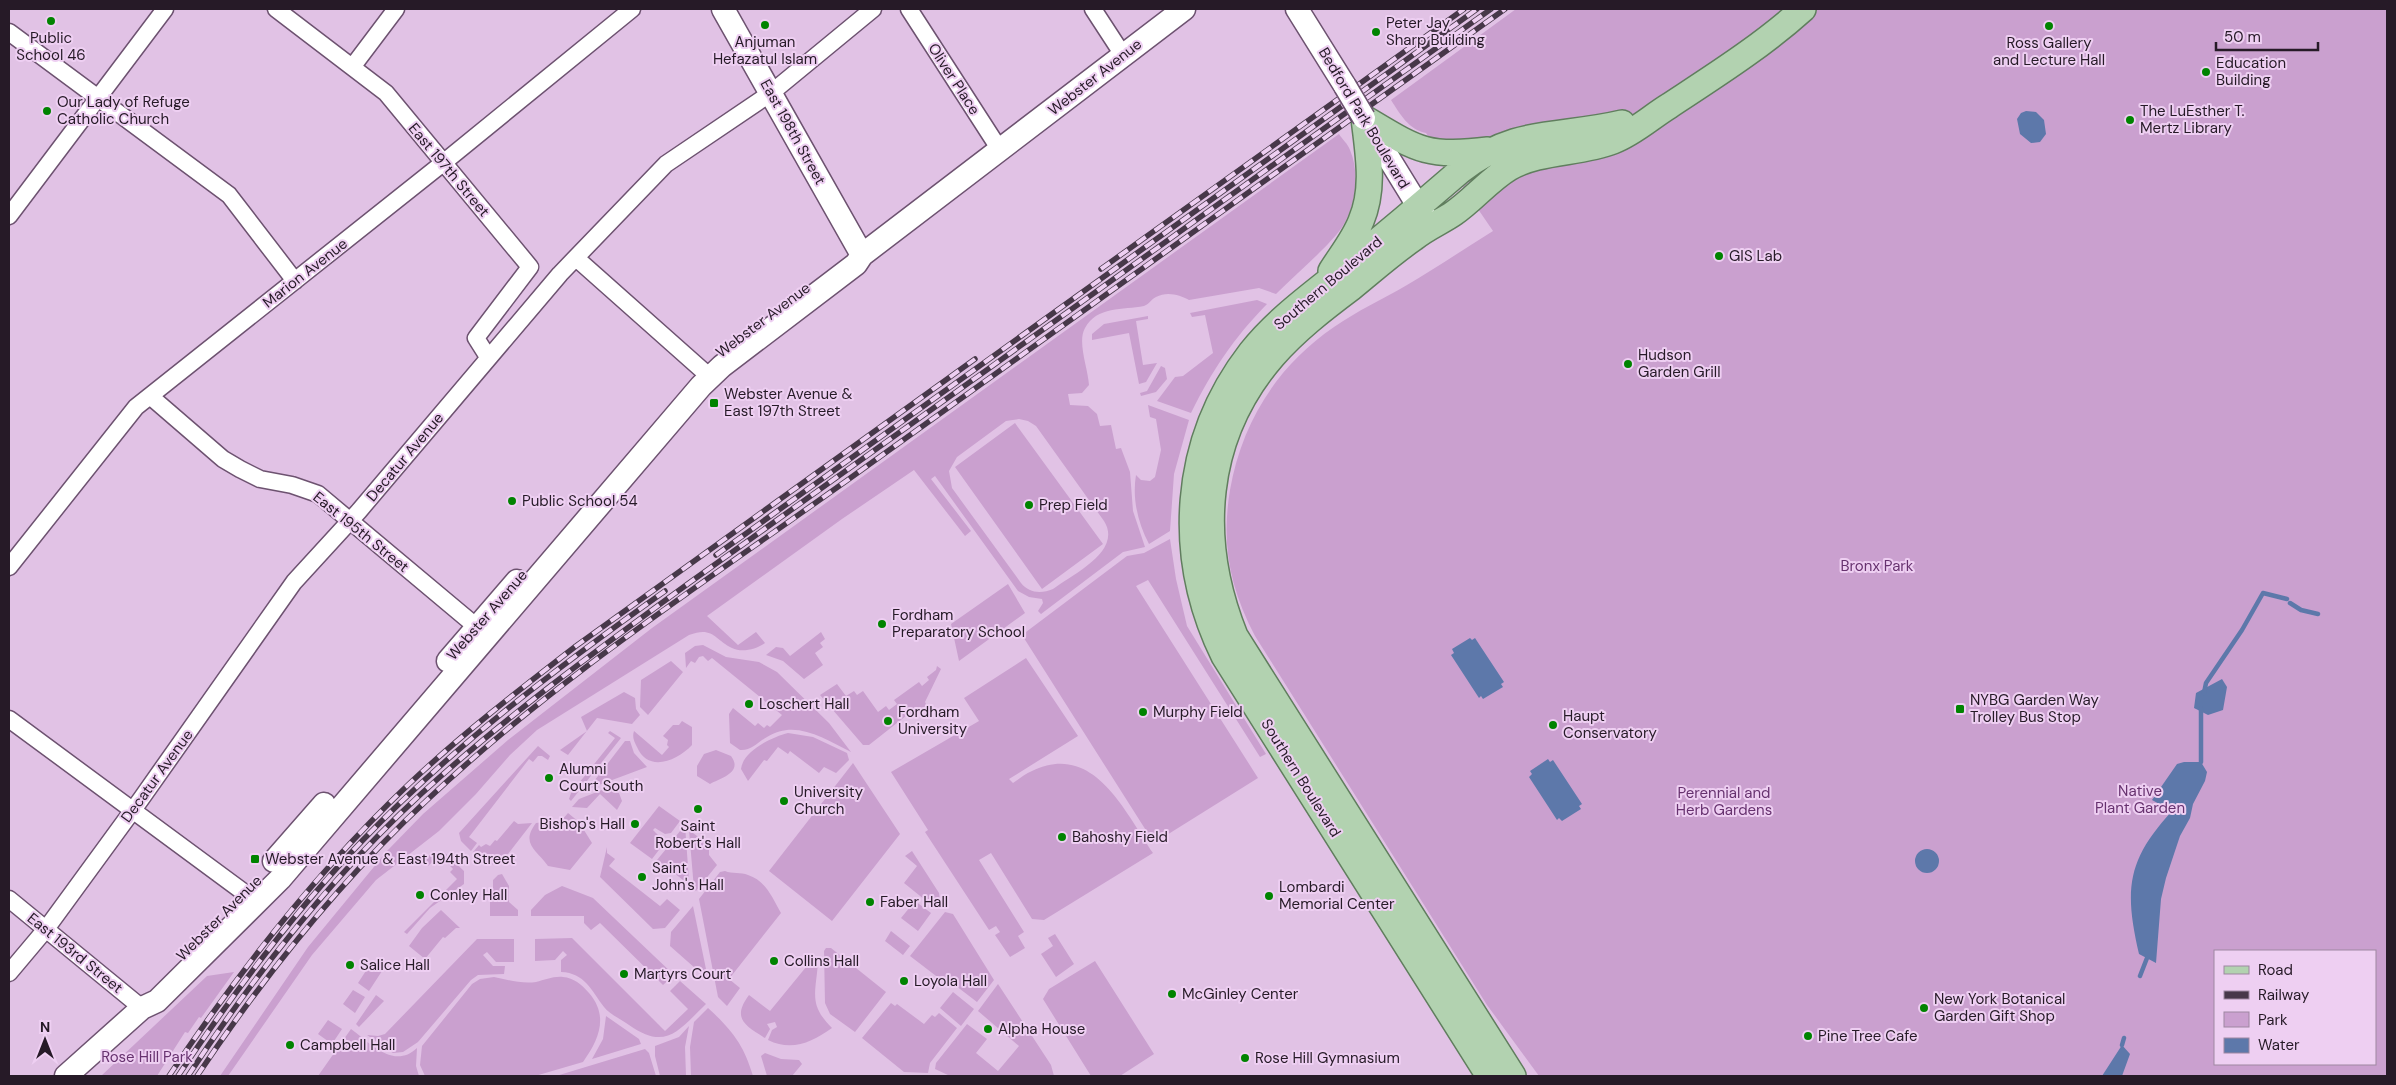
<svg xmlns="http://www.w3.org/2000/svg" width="2396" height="1085" viewBox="0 0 2396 1085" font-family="'DM Sans',sans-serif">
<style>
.green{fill:#caa0cf;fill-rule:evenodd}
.water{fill:#5d78aa}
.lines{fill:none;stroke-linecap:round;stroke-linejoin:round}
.stream{stroke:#5d78aa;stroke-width:4.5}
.street-casing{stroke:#6d5270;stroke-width:19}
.secondary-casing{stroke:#6d5270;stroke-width:25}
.primary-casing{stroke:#607e5e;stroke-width:28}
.street{stroke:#fff;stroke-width:16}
.secondary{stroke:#fff;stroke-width:22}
.primary{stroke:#b2d2b0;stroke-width:25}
.rail-casing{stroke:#473849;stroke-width:5.5}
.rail{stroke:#eecff2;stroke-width:4;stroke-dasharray:11;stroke-linecap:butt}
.secondary-bridge-casing{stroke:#6d5270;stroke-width:25;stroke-linecap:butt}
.secondary-bridge{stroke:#fff;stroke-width:22}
.poi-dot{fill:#008300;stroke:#eecff2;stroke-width:2}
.labels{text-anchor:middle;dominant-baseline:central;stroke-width:4;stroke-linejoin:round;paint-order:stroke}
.poi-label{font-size:15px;fill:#261a27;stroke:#eecff2;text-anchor:start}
.street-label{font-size:15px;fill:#261a27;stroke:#eecff2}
.park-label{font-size:15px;fill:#67326f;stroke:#eecff2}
</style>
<rect width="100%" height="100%" fill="#e1c2e5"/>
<path class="green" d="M1516 9H2387V1076H1539L1487 1005 1255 636C1230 588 1221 544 1230 490 1242 422 1277 366 1334 327 1357 311 1383 299 1407 285 1436 268 1464 249 1493 231L1426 133C1409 130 1400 114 1391 100ZM2215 951H2375V1064H2215Z
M1339 134C1342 139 1348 144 1350 150 1361 175 1355 213 1337 234 1319 255 1296 274 1276 294L1259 288 1189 300C1180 295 1167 291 1156 297 1151 299 1150 304 1144 306 1123 310 1097 306 1085 328 1077 342 1088 368 1089 385L1082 393 1068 394 1070 405 1088 406 1097 414 1100 426 1111 425 1116 449 1121 448 1130 472 1133 511 1145 547 1123 552 1041 614 1038 611 1043 603 1042 599 1029 597 1018 591 935 476 931 479 971 531 965 536 914 470 842 519 707 616 738 645 756 632 765 643C757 649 742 653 732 648 714 639 713 626 689 635L537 730 510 755 476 794 439 831 376 880 312 955 228 1076H220L308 947 387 851 423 814 508 740 652 628ZM1019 419 1028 421 1036 426 1104 521C1123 551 1073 574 1053 589 1041 594 1029 593 1021 583L952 488 949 471 957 457 1006 421Z
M1257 300 1267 304C1233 339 1213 369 1191 413L1157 401 1175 377 1183 376 1213 353 1205 315 1192 317 1190 313Z
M1148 316V319L1136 321 1143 365 1157 363 1146 382 1139 384 1129 333 1092 340V334L1104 324Z
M1161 366 1165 368 1167 379 1156 392 1141 396 1140 393 1147 391Z
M1148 405 1189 420 1174 474 1170 531 1149 544C1138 523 1132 499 1136 475L1141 480 1150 481 1155 477 1161 450 1156 419 1150 417Z
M1015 423 1103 544 1042 589 955 467Z
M1170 539 1176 579 1187 626 1266 754 1260 757 1148 580 1136 586 1258 778 1154 843 1022 635 1127 556 1144 553Z
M1008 584 1025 613 959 661 951 624Z
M821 632 825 639 820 643 823 647 815 653 823 665 804 679 783 661 766 655 776 647 783 648 790 656Z
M703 645 726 657 759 662 777 672 829 723 851 752C824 739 796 719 767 737 758 742 751 751 740 750L730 743 729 714 733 708 755 726 758 723 764 728 767 725 770 727 782 715 712 658 708 661 703 656 699 657 695 663 691 661 686 668 685 653 695 646Z
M1026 658 1078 736 1009 779 1013 783C1019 779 1025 774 1032 771 1094 741 1125 812 1153 853L1044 920 1032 919 991 853 979 860 1024 932 1018 936 1025 948 1010 957 995 935 1000 932 996 926 989 930 925 832 928 830 891 772 979 721 964 698Z
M671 661 683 672 648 715 640 707 641 680Z
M937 666 941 669 925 702 927 706 919 712 916 708 869 745H863L820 695 837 684 846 696 854 691 857 695 863 691 878 712 886 706 889 710 897 704 894 700 919 682 922 686 929 680 927 677 936 670Z
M624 692 635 698 636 709 640 715 632 724 597 718 568 755 560 750 587 731 581 717Z
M682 721 692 727V745C677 761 648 773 637 747 634 741 632 737 634 731L662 755 669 747 667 745 668 740 663 736 673 725H679Z
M610 731 621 738 571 801 569 799 571 793 615 738 608 733Z
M788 733 813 737 847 753 849 760 836 773 824 767 819 773 790 751 788 754 778 747 767 761 764 760 748 781 741 769C743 751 772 737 788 733Z
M625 741H630L634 753 647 767 588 789Z
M538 746 550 756 548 760 542 756H538L533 762 529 759 469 837 477 843 471 851 461 841 459 833Z
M716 750 731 756C743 772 722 778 710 784L697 776V766L704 754Z
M853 763 900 834 832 921 769 871Z
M602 790H610L619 793 622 801 617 810 600 794 587 808 572 807 579 799Z
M659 806 680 821 671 833 665 834 655 828 653 830 662 839V846L652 859 630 843Z
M568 813 579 822 592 843 570 870 548 866C537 850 520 844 536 823L562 820Z
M514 821 518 824 532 823 501 863C490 868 481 859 473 852L479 845 481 847 486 844 490 846 495 840 497 841Z
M685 825 689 881 687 883 657 860 666 849 676 846V836Z
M689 830 709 845V855L717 865 696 891 694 889Z
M607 847V853L615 859 609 866 660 906 667 899 680 910 665 928 653 929 600 877Z
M912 851 939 893 940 901 935 908 904 883 917 866 905 856Z
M444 852 464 871V884L430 908 407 934 404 932 457 879 450 872 453 869 440 855 428 866 422 861 431 854Z
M725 871C732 874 741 872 748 875 766 881 772 897 781 913L729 979 740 988 727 1006 718 997 699 899 720 872Z
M502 874 509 886V902L518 910V916H490V897L493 894V880L498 875Z
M562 886 593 898 674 975 663 985 600 923 591 930 584 923V916H531V910L545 895Z
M915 901 931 913 918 931 901 918Z
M693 906 707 974 704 976 670 946 671 932Z
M441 910 460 928H456L445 938 443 937 425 959 409 946 422 928Z
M945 912 953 914 994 980 977 1002 943 976 940 979 910 956Z
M891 931 910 946 903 955 885 941Z
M1055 934 1074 964 1056 977 1041 954 1053 946 1048 938Z
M572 938 665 1031 688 1009 670 991 680 981 706 1004C678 1031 666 1051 629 1025 621 1019 609 1014 604 1007 591 990 585 973 561 972V960L567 955 563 951 555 960 535 961V939Z
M477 939H514V962H496L487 952 483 955 493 966H505L504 974 478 975 471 980 418 1042 403 1052 393 1053 367 1035 378 1036 385 1034Z
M826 948H831L886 992 855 1032 830 1014 825 1003 824 951Z
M815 959 818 962C816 993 808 1004 832 1028 812 1042 792 1052 768 1040L772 1030 777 1027 775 1022 767 1024 770 1029 765 1038C744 1025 732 1018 749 995L770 1011 811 961Z
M1095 961 1154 1054 1120 1076H1091L1043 999 1049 989Z
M371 963 382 971 369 991 358 983Z
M234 972 201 1018 199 1017 188 1033 185 1032 157 1076H101L207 976Z
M494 977C508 980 522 984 536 982 545 980 553 976 563 977 574 978 581 984 589 993 609 1016 599 1040 583 1062L535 1076H425L420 1065 422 1046 472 984 480 979Z
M998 984 1051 1065 1054 1076H950L935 1069 936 1063 967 1024 987 1039 976 1053 998 1071 1019 1046 978 1011Z
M353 990 365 997 355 1013 343 1004Z
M953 992 974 1009 961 1026 940 1008Z
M376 995 384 1001 359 1027 356 1024Z
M891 1003 895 1006 897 1004 924 1024 932 1015 935 1017 939 1013 957 1028 930 1063 928 1073 904 1072 862 1038Z
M708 1008C732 1030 744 1045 753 1076H691L690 1047 694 1022Z
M606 1016 639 1039 641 1044 592 1059 603 1039Z
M328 1020 342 1029 332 1044 318 1034Z
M689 1026 685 1047 686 1076H660L655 1056V1046L679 1037Z
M351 1029C370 1043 394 1070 417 1048L416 1066 419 1076H318Z
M645 1049 649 1053 656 1076H556Z
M765 1053 781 1059 799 1060 802 1064 792 1076H767L761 1056Z"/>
<path class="water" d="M2026 111 2036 112 2044 120 2046 134 2040 142 2031 143 2020 134 2017 119 2021 113Z
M1470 638 1472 640 1475 638 1504 682 1501 684 1503 687 1483 699 1481 696 1479 698 1451 655 1454 653 1452 649Z
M2222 679 2227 687 2223 710 2208 715 2194 708 2196 693Z
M1548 759 1550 762 1553 760 1582 804 1579 806 1581 809 1562 821 1559 818 1557 820 1529 777 1532 774 1530 771Z
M2184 762H2201L2207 772 2205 781 2193 804 2190 818 2180 836 2166 878 2161 899 2156 963 2139 954C2124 889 2127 860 2172 811L2152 800 2177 764Z
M1915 861a12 12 0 1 1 24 0a12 12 0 1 1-24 0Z
M2122 1045 2130 1054 2122 1076H2102Z"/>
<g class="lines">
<path class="stream" d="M2290 603 2301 610 2318 614
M2204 693 2206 683 2242 630 2263 593 2287 599
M2201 762V708
M2140 976 2147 958
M2122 1045 2124 1038"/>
<g class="street-casing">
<path id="street" d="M276 9 386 93 530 267 476 338 488 357
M909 9 1000 150
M1093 9 1123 55
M9 32 229 195 295 281
M353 66 396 9
M9 216 165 9
M576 258 710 377
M150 396 223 459 240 469 260 479 292 485 318 494 484 633
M9 567 136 407 443 163 632 9
M9 719 257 902
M9 899 142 1008
M9 973 46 929 141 799 294 582 359 511 560 274 666 164 771 93 873 9"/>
</g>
<g class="secondary-casing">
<path id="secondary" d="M723 9 862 255
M1297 9 1345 86
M1364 118 1428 222
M448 661 517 581
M274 861 324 804
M66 1076 142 1008 157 1001 280 879 701 386 722 366 856 264 862 255 1184 9"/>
</g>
<g class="primary-casing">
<path id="primary" d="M1364 118C1416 149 1426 158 1488 150
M1331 271C1341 255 1354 239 1361 221 1375 188 1368 153 1364 118
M1489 1076 1224 656C1175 556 1182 441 1251 352 1278 318 1314 293 1347 266 1385 235 1423 203 1460 171 1515 127 1559 138 1622 123
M1513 1076 1235 636C1196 539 1203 437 1273 356 1296 330 1323 309 1351 288 1372 271 1392 253 1414 238 1426 228 1441 222 1454 213 1473 200 1489 180 1509 168 1540 150 1580 154 1613 141 1634 133 1651 117 1669 106 1716 75 1762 46 1803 9"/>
</g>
<use href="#street" class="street"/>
<use href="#secondary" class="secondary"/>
<use href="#primary" class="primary"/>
<g class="rail-casing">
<path id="rail" d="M1101 269 1464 9
M716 555 1477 9
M169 1076C239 971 317 871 409 784 462 734 519 690 576 646L975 359
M178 1076C233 993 293 913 362 841 453 746 558 667 665 591
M188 1076C255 974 331 877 421 794 505 717 597 650 689 583L1491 9
M197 1076C264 976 338 883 426 801 560 674 718 574 867 466 1080 313 1292 161 1505 9"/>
</g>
<use href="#rail" class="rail"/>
<g class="secondary-bridge-casing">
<path id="secondary-bridge" d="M1345 86 1364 118"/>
</g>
<use href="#secondary-bridge" class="secondary-bridge"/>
</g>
<g class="poi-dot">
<circle cx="51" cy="21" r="5"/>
<circle cx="765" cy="25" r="5"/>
<circle cx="2049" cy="26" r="5"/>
<circle cx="1376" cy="32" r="5"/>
<circle cx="2206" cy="72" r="5"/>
<circle cx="47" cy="111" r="5"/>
<circle cx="2130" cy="120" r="5"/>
<circle cx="1719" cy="256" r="5"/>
<circle cx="1628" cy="364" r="5"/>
<rect x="709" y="398" width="10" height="10" rx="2.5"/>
<circle cx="512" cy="501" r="5"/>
<circle cx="1029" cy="505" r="5"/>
<circle cx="882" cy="624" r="5"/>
<circle cx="749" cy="704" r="5"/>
<rect x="1955" y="704" width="10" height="10" rx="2.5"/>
<circle cx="1143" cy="712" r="5"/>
<circle cx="888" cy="721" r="5"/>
<circle cx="1553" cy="725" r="5"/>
<circle cx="549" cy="778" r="5"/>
<circle cx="784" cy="801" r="5"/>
<circle cx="698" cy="809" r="5"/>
<circle cx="635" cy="824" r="5"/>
<circle cx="1062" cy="837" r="5"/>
<rect x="250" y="854" width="10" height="10" rx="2.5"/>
<circle cx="642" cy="877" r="5"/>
<circle cx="420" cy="895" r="5"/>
<circle cx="1269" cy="896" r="5"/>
<circle cx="870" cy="902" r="5"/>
<circle cx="774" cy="961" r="5"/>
<circle cx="350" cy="965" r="5"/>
<circle cx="624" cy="974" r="5"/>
<circle cx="904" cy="981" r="5"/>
<circle cx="1172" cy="994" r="5"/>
<circle cx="1924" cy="1008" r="5"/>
<circle cx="988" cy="1029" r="5"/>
<circle cx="1808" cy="1036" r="5"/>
<circle cx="290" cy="1045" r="5"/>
<circle cx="1245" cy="1058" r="5"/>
</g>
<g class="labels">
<g class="poi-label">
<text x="1386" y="23">Peter Jay<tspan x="1386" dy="17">Sharp Building</tspan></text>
<text x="51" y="38" text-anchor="middle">Public<tspan x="51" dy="17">School 46</tspan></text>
<text x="765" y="42" text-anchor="middle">Anjuman<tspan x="765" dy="17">Hefazatul Islam</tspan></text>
<text x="2049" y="43" text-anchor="middle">Ross Gallery<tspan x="2049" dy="17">and Lecture Hall</tspan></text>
<text x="2216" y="63">Education<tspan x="2216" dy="17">Building</tspan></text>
<text x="57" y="102">Our Lady of Refuge<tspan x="57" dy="17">Catholic Church</tspan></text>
<text x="2140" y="111">The LuEsther T.<tspan x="2140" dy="17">Mertz Library</tspan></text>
<text x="1729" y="256">GIS Lab</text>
<text x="1638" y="355">Hudson<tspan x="1638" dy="17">Garden Grill</tspan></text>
<text x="724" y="394">Webster Avenue &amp;<tspan x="724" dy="17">East 197th Street</tspan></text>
<text x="522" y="501">Public School 54</text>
<text x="1039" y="505">Prep Field</text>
<text x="892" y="615">Fordham<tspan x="892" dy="17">Preparatory School</tspan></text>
<text x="1970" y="700">NYBG Garden Way<tspan x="1970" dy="17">Trolley Bus Stop</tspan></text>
<text x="759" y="704">Loschert Hall</text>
<text x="898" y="712">Fordham<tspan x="898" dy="17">University</tspan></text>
<text x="1153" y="712">Murphy Field</text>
<text x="1563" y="716">Haupt<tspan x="1563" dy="17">Conservatory</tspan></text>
<text x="559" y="769">Alumni<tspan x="559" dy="17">Court South</tspan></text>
<text x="794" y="792">University<tspan x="794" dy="17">Church</tspan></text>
<text x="625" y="824" text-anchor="end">Bishop's Hall</text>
<text x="698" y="826" text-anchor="middle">Saint<tspan x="698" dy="17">Robert's Hall</tspan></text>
<text x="1072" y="837">Bahoshy Field</text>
<text x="265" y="859">Webster Avenue &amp; East 194th Street</text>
<text x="652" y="868">Saint<tspan x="652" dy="17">John's Hall</tspan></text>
<text x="1279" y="887">Lombardi<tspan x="1279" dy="17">Memorial Center</tspan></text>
<text x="430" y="895">Conley Hall</text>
<text x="880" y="902">Faber Hall</text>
<text x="784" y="961">Collins Hall</text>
<text x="360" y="965">Salice Hall</text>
<text x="634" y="974">Martyrs Court</text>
<text x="914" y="981">Loyola Hall</text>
<text x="1182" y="994">McGinley Center</text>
<text x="1934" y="999">New York Botanical<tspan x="1934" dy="17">Garden Gift Shop</tspan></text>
<text x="998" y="1029">Alpha House</text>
<text x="1818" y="1036">Pine Tree Cafe</text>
<text x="300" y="1045">Campbell Hall</text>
<text x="1255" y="1058">Rose Hill Gymnasium</text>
</g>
<g class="street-label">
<text transform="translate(1095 77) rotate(-38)">Webster Avenue</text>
<text transform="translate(954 79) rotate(57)">Oliver Place</text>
<text transform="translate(1364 118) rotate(59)">Bedford Park Boulevard</text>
<text transform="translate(793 132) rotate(61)">East 198th Street</text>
<text transform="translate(449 170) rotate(50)">East 197th Street</text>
<text transform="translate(305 273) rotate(-38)">Marion Avenue</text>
<text transform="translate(1328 283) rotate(-40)">Southern Boulevard</text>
<text transform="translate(763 320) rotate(-37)">Webster Avenue</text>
<text transform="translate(405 457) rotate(-50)">Decatur Avenue</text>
<text transform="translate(361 532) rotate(39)">East 195th Street</text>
<text transform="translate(487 615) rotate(-49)">Webster Avenue</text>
<text transform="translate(157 776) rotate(-54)">Decatur Avenue</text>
<text transform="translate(1301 778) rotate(58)">Southern Boulevard</text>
<text transform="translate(219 918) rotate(-45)">Webster Avenue</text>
<text transform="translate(75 953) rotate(39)">East 193rd Street</text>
</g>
<g class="park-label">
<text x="1877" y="566">Bronx Park</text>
<text x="2140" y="791">Native<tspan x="2140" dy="17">Plant Garden</tspan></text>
<text x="1724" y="793">Perennial and<tspan x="1724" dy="17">Herb Gardens</tspan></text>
<text x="147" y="1057">Rose Hill Park</text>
</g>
</g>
<rect width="2396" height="1085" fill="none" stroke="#261a27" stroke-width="20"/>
<rect x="2214" y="950" width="162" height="115" fill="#eecff2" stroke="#9e87a1"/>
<rect x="2224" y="966" width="25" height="8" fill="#b2d2b0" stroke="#9e87a1"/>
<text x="2258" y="975" font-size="15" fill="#261a27">Road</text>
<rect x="2224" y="991" width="25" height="8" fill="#473849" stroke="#9e87a1"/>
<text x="2258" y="1000" font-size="15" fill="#261a27">Railway</text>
<rect x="2224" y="1012" width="25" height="15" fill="#caa0cf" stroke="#9e87a1"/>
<text x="2258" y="1025" font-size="15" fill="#261a27">Park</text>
<rect x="2224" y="1038" width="25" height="15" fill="#5d78aa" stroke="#9e87a1"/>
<text x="2258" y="1050" font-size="15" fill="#261a27">Water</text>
<g transform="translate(45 1040)" stroke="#eecff2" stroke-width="4" paint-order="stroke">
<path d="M0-4L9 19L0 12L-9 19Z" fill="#261a27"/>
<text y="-8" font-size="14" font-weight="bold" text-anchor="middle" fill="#261a27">N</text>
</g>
<path d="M2216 42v8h102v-8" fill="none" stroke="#261a27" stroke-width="2.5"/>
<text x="2224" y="42" font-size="15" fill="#261a27" stroke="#eecff2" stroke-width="4" paint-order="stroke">50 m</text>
</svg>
